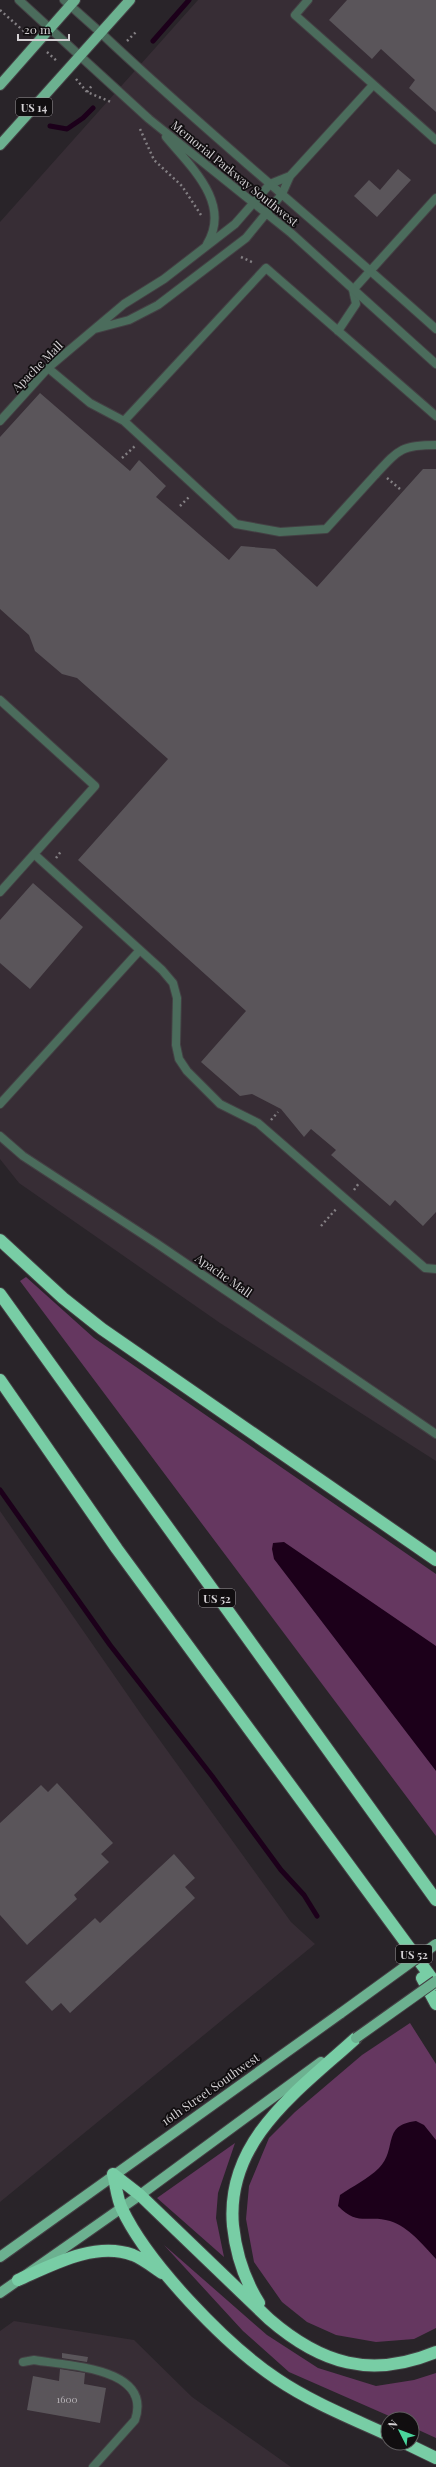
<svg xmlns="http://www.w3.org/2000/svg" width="436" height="2467" viewBox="0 0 436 2467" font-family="'Playfair Display',serif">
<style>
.built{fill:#372d35}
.green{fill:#653760}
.water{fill:#1c001a}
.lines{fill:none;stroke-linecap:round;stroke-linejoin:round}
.stream{stroke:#1c001a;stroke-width:5}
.building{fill:#5a555a}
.service-casing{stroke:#444044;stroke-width:10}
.minor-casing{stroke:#444044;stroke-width:10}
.tertiary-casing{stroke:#444044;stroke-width:10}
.primary-casing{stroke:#444044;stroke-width:12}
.motorway-casing{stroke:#444044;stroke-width:14}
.path{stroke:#837f83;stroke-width:2.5;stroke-dasharray:2 3;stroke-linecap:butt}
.service{stroke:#4b6c5c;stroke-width:8}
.minor{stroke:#4b6c5c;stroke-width:8}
.tertiary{stroke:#4b6c5c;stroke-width:8}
.primary{stroke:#6cb190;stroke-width:10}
.motorway{stroke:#78cda5;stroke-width:12}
.primary-bridge-casing{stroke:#444044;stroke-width:12;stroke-linecap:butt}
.primary-bridge{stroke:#6cb190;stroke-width:10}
.labels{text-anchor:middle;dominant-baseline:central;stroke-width:3.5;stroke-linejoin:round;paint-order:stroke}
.number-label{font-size:10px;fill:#b6b2b6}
.shield{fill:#110e10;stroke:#9a9699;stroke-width:1}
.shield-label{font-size:11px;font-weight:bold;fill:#d4d1d4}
.street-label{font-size:12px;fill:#d4d1d4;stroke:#110e10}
</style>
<rect width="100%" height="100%" fill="#292429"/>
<path class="built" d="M198 0H436V1461L220 1323 19 1183 0 1159V222Z
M0 1511 143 1717 291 1922 315 1944 0 2202Z
M14 2321 134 2340 192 2397 291 2467H0V2331Z"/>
<path class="green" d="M26 1277 94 1338 436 1574V1836L20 1281Z
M410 2023 436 2064V2328L414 2339 376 2342 336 2335 307 2322 282 2302 254 2262 246 2219 249 2186 269 2138 295 2112 362 2055Z
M235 2143 218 2193 216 2218 224 2257 157 2198Z
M164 2245 267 2335 318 2368 376 2386 414 2380 436 2373V2438L412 2427V2419H396L289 2372 243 2331Z"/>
<path class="water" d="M284 1542 436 1646V1771L274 1559 272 1549 273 1543Z
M416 2121 424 2125 436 2140V2259C423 2245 409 2227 390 2221 369 2214 358 2227 338 2206L340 2195C353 2186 368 2179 379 2168 398 2149 381 2125 416 2121Z"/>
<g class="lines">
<path class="stream" d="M153 41 189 0
M50 126 67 129 83 118 93 108
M0 1490 110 1645 212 1776 281 1870 304 1895 317 1916"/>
</g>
<path class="building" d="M347 0H436V112L409 88 415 80 381 49 372 59 329 20Z
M398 169 411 180 377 217 354 196 369 180 380 190Z
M40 393 130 471 139 460 166 486 156 497 229 560 241 546 275 549 317 587 423 469H436V1212L423 1226 395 1200 390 1206 331 1155 336 1150 311 1129 304 1137 281 1109 252 1094 240 1096 201 1062 246 1011 78 860 168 759 77 678 62 674 35 651 29 635 0 609V437Z
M33 883 83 927 30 989 0 963V920Z
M57 1783 113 1843 101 1854 109 1862 74 1895 77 1899 27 1945 0 1915V1823L41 1785 48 1792Z
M174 1854 195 1878 185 1887 195 1898 70 2013 61 2003 52 2011 25 1982 95 1918 100 1923Z
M62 2353 88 2357 87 2362 62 2358Z
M60 2369 85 2373 84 2384 106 2388 100 2423 27 2410 33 2376 59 2381Z"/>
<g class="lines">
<g class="service-casing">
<path id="service" d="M308 0 295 15 436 140
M270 184 290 176
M282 194 290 176 373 85
M338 331 356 304 353 290 436 198
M48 368 90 403 124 421 236 524 280 532 326 529 376 474
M124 421 266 268 436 416
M0 700 95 786 0 892
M34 854 162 970 173 983 177 998 176 1045 179 1059 187 1071 220 1104 258 1123 425 1268 436 1269
M0 1104 140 950
M23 2362 34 2360C67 2366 153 2367 135 2420L93 2467"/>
</g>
<g class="minor-casing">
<path id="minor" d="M101 33C209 135 325 229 436 329
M80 56 149 119 291 233 436 364
M166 137C190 166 232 203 207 244
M95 329 129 320 158 305 246 238 282 194
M0 421 48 368 124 304 164 279 235 224 270 184
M376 474C399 449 402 445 436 445
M0 1136 23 1156 156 1243 436 1434"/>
</g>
<g class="tertiary-casing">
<path id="tertiary" d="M19 0 80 56
M64 0 101 33"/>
</g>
<g class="primary-casing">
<path id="primary" d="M0 85 75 0
M0 145 130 0
M0 2257 341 2013
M0 2293 140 2195 321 2062"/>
</g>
<g class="motorway-casing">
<path id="motorway" d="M0 1240 63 1298 102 1329 436 1560
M0 1294 436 1900
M0 1380 117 1549 436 1984
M422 1978 436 2004
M113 2174 140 2195 269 2319C321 2364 371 2379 436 2352
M113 2174C116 2185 117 2199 122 2209 148 2264 226 2345 277 2379 311 2402 351 2418 388 2435
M18 2280C52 2265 95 2241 133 2255 143 2259 153 2267 162 2273
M259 2303C244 2279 236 2254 233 2226 225 2140 299 2090 356 2038
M405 2443 436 2458"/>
</g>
<path class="path" d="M0 10 27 34
M127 41 136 32
M47 52 58 62
M76 79 87 92 111 102
M87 92 93 84
M140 129 154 160 182 186 201 215
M241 257 254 263
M122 458 135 446
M387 478 400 489
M180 506 189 497
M56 858 62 850
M271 1120 278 1112
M354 1190 359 1183
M321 1226 337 1208"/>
<use href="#service" class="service"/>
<use href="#minor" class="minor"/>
<use href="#tertiary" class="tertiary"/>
<use href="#primary" class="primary"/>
<use href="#motorway" class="motorway"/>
<g class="primary-bridge-casing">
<path id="primary-bridge" d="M341 2013 436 1944
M356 2038 436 1981"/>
</g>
<use href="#primary-bridge" class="primary-bridge"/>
</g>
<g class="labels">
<g class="number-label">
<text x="67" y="2399">1600</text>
</g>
<g class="shield">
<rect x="16" y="98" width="36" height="18" rx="3"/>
<rect x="199" y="1589" width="36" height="18" rx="3"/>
<rect x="396" y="1945" width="36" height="18" rx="3"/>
</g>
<g class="shield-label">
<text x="34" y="107">US 14</text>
<text x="217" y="1598">US 52</text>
<text x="414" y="1954">US 52</text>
</g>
<g class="street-label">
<text transform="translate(235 173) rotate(39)">Memorial Parkway Southwest</text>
<text transform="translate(37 366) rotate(-45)">Apache Mall</text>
<text transform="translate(224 1275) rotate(35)">Apache Mall</text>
<text transform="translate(210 2089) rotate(-35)">16th Street Southwest</text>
</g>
</g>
<g transform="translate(400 2431) rotate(312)"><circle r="19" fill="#110e10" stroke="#5f5c5e"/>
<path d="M0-3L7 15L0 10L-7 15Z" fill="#4ad49c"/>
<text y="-6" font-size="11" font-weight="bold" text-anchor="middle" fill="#d4d1d4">N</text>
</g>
<path d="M18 34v6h51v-6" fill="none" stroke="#d4d1d4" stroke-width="2"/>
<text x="24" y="34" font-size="12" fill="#d4d1d4" stroke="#110e10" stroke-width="3" paint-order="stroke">20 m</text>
</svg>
